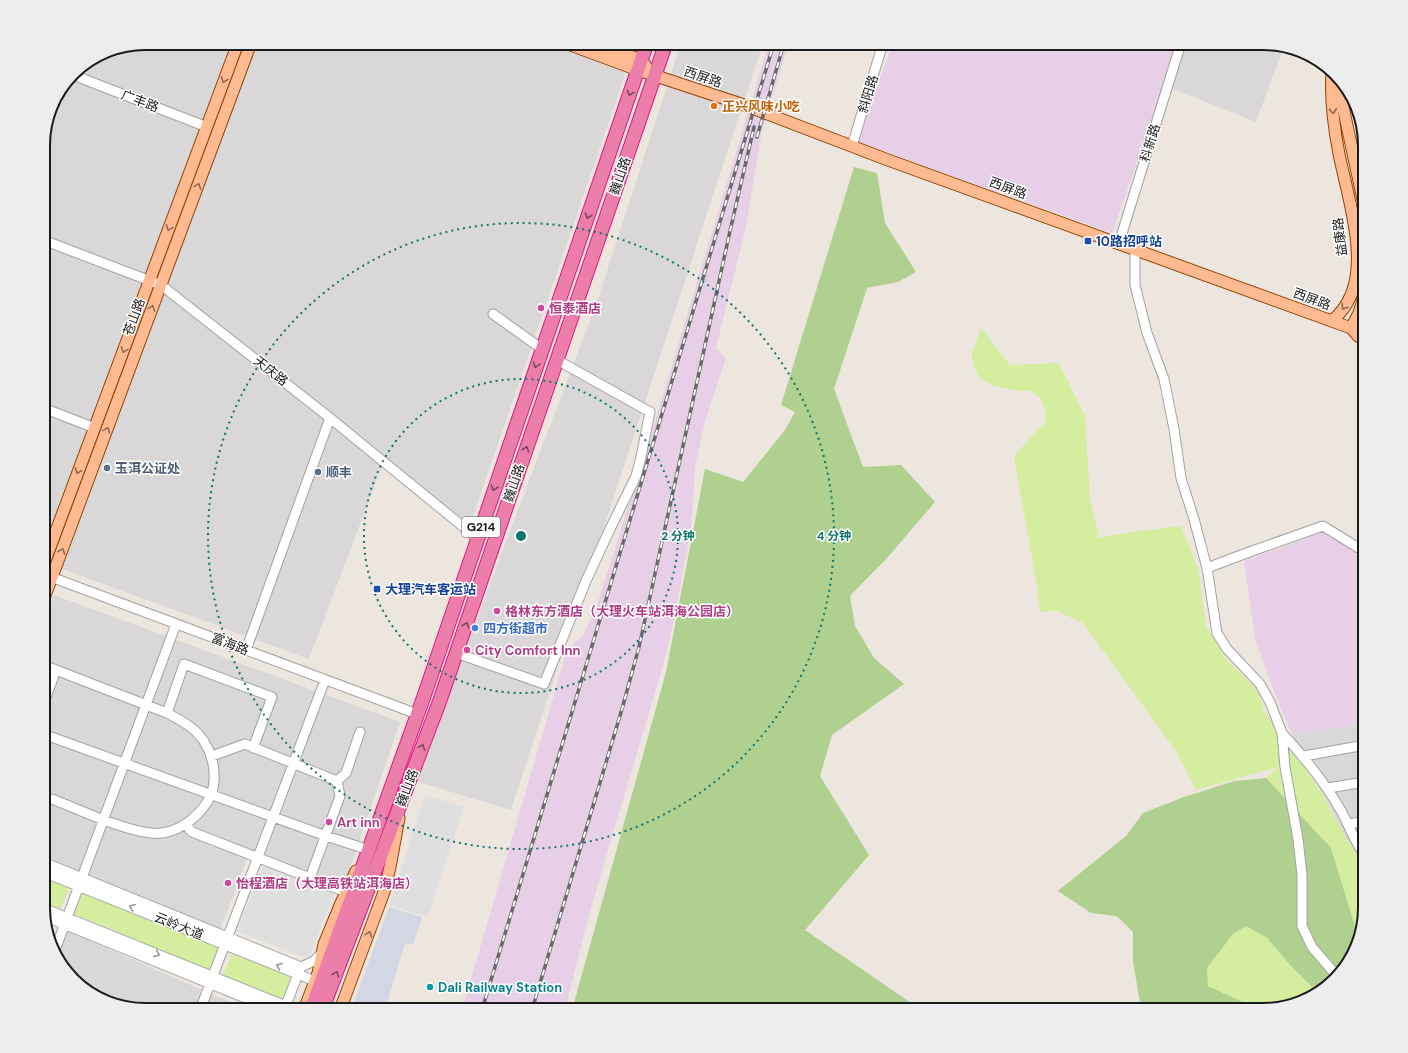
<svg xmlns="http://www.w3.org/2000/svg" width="1408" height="1053" viewBox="0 0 1408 1053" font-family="'DM Sans','Noto Sans SC',sans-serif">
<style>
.residential{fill:#d9d7d8}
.industrial{fill:#e7d0e7}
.grass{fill:#d5ed9f}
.forest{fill:#b0d090}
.parking{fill:#dfdfdf}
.plaza{fill:#d3d6e3}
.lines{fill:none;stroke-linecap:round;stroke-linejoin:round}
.minor-casing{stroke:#a2a2a2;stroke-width:11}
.major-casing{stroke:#914400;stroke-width:13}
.highway-casing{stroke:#e11685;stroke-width:15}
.minor{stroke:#fff;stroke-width:9}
.major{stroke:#ffba92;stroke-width:11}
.highway{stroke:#ec7fa9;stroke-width:13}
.rail-casing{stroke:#696969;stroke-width:3.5}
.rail{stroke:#fff;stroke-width:2;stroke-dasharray:6;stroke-linecap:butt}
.oneway{stroke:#8d6a56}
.oneway2{stroke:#79485b}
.oneway3{stroke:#989898}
.ring{fill:none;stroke:#0f766e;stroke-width:2;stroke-dasharray:2 4}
.food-dot{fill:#e8710a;stroke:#fff;stroke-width:1.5}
.transit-dot{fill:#1a4fb4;stroke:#fff;stroke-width:1.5}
.hotel-dot{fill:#d1479c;stroke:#fff;stroke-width:1.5}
.service-dot{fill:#5c6f8a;stroke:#fff;stroke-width:1.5}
.shop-dot{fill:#3f7fe0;stroke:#fff;stroke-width:1.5}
.culture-dot{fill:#0f9aa8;stroke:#fff;stroke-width:1.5}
.labels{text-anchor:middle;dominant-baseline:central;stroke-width:3;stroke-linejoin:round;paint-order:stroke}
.shield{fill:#fff;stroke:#5f5f5f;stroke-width:1}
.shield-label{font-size:12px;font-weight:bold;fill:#1b1b1b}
.street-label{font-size:13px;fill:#1b1b1b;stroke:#fff}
.food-label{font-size:13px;font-weight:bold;fill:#c56008;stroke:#fff;text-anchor:start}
.transit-label{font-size:13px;font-weight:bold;fill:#164399;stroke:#fff;text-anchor:start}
.hotel-label{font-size:13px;font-weight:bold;fill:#b23c85;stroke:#fff;text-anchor:start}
.service-label{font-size:13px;font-weight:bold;fill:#4e5e75;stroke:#fff;text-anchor:start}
.shop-label{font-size:13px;font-weight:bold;fill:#366cbe;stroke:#fff;text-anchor:start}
.culture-label{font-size:13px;font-weight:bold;fill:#0d838f;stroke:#fff;text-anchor:start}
.rim{fill:none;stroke:#1b1b1b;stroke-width:2}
.centre{fill:#0f766e;stroke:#fff;stroke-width:2}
.ring-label{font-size:12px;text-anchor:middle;font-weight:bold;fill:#0f766e;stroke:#fff;stroke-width:3;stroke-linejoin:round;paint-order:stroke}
</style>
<rect width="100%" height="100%" fill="#ede6df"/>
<path class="residential" d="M145 43H636L470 525 387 459 379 474 309 659 43 562V138L53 100 78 69 106 51Z
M681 43H763L511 810 415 781 597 302Z
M1186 43H1263L1284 46 1256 122 1171 88Z
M54 595 400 722 344 886 250 851 220 930 43 860V624Z
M1365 723V868L1347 840 1292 734Z
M65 930 248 1010H145L112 1004 83 989 56 956Z"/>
<path class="industrial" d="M769 43H789L762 130 746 227 716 348 726 358 705 421 695 467 691 531 670 638 661 672 590 911 565 1010H462L565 657 571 646 584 634 598 602 655 422Z
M893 43H1176L1148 131 1112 233 857 142Z
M1324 532 1341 542 1365 562V723L1292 734 1274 692 1255 638 1244 561Z"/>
<path class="grass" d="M981 328 1010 365 1059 363 1085 416 1090 500 1099 538 1125 533 1181 526 1198 569 1206 626 1226 659 1259 691 1264 711 1288 744 1323 795 1347 840 1365 868V908L1359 941 1358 944 1357 933 1331 848 1266 778 1278 767 1196 790 1178 754 1083 623 1057 611 1040 612 1038 593 1014 456 1044 423 1046 413 1041 399 1031 391 1013 390 992 385 979 378 973 365 972 353Z
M43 875 70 886 60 909 43 902Z
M85 888 222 945 211 971 74 914Z
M1246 926 1267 938 1291 966 1317 992 1308 1000 1260 1010 1208 986 1207 968 1233 934Z
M234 949 295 975 284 1000 223 975Z"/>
<path class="forest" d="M854 167 877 173 885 223 916 272 898 282 867 288 834 389 863 467 901 465 935 502 887 558 850 596 855 626 874 658 904 684 832 735 820 776 869 855 805 930 911 1003 910 1010H572L666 672 705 469 743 482 785 430 795 412 781 405Z
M1266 778 1331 848 1357 933 1358 944 1344 970 1317 992 1291 966 1267 938 1246 926 1233 934 1207 968 1208 986 1260 1010H1141L1133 961V932L1117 916 1091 913 1058 891 1126 836 1143 813 1184 797 1234 781Z"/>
<path class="parking" d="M425 795 464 807 428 917 389 905Z
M263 865 334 893 309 959 237 931Z"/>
<path class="plaza" d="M389 907 422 917 413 945 405 943 385 1010H351Z"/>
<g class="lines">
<g class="minor-casing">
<path id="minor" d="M73 75 207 127
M852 146 883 43
M43 240 161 285 330 418 477 538
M1119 243 1181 43
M1135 249V285L1147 333 1164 379 1174 429 1181 478 1194 519 1207 568 1217 633 1227 649 1260 684 1270 702 1282 733 1285 767 1298 839 1302 875V926L1312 947 1337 976
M493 314 542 349
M43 408 95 428
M1207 568 1252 551 1323 526 1365 552
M43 574 417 714
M246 650 330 418
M456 653 544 684 586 581 610 529 636 476 640 461 650 412 557 360
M43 665 167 713C182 721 198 729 206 745 214 758 217 780 211 795 202 814 183 830 162 833 136 837 78 809 52 799
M43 705 56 670
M167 713 184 664 272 697 253 748
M1282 733C1304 757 1324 781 1340 809 1349 824 1354 842 1365 855
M43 734 326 836 369 850
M212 756 245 744 337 781
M1304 756 1365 745
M337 781 346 773 360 732
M1328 788 1365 782
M1349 824 1365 821
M186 825 192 832 346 892
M43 862 301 967 314 961 322 953
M43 872 315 981
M310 878 340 796 337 781
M43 908 296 1010
M44 916 275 1010
M54 953 176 624
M200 1010 325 680
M284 1010 300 969"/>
</g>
<g class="major-casing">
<path id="major" d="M565 43 638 70 744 105 888 160 1351 328H1363L1365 329
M595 43 641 60 646 66
M1337 79 1365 209
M1332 321C1340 314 1347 305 1351 295 1368 256 1347 194 1339 154 1334 128 1330 99 1332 73
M1351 328 1359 313 1365 294
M1351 328 1358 336 1365 340
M43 566 238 43
M43 601 251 43
M304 1010 318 973 324 944 341 903 356 871
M340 1010 384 892 390 867 399 818"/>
</g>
<g class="highway-casing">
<path id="highway" d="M311 1010 423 699 647 43
M322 1010 439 703 666 43"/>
</g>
<use href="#minor" class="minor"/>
<use href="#major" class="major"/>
<use href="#highway" class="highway"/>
<g class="rail-casing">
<path id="rail" d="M757 137 784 43
M482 1010 774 43
M532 1010 622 709 639 647 730 231 754 127"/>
</g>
<use href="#rail" class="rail"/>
</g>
<defs><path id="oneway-chevron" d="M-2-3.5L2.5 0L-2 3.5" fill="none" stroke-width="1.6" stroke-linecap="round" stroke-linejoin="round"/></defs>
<g class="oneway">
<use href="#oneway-chevron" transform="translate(224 80) rotate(110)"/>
<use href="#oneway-chevron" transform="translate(1333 111) rotate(86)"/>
<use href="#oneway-chevron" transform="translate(198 186) rotate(-70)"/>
<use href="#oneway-chevron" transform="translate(169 228) rotate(110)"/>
<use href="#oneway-chevron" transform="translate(1344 307) rotate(124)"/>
<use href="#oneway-chevron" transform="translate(152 308) rotate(-70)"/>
<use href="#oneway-chevron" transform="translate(124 350) rotate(110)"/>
<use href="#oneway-chevron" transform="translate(107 430) rotate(-70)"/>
<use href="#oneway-chevron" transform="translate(78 471) rotate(110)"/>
<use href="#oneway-chevron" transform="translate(62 551) rotate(-70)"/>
<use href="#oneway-chevron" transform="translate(369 934) rotate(-70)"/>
</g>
<g class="oneway2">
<use href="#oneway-chevron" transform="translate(630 93) rotate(109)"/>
<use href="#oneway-chevron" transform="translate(588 216) rotate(109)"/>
<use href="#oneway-chevron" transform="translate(536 365) rotate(108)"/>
<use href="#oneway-chevron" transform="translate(526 449) rotate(-71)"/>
<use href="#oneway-chevron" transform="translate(494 488) rotate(109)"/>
<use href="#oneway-chevron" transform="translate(466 625) rotate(-71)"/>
<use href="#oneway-chevron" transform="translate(422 747) rotate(-69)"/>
<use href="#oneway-chevron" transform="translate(336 974) rotate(-69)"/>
</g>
<g class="oneway3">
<use href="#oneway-chevron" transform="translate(132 907) rotate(-158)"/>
<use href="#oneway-chevron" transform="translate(157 954) rotate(22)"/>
<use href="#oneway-chevron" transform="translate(279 966) rotate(-158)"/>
</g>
<g class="ring">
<circle cx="521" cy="536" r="157"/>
<circle cx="521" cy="536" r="313"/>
</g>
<circle class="food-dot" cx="714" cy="106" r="4"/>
<g class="transit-dot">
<rect x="1084" y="237" width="8" height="8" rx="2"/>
<rect x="373" y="585" width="8" height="8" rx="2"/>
</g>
<g class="hotel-dot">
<circle cx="541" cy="308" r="4"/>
<circle cx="497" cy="611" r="4"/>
<circle cx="467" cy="650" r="4"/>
<circle cx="329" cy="822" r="4"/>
<circle cx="228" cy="883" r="4"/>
</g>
<g class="service-dot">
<circle cx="107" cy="468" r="4"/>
<circle cx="318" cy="472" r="4"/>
</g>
<circle class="shop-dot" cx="475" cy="628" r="4"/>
<circle class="culture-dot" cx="430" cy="987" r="4"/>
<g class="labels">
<rect class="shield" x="462" y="517" width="38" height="20" rx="3"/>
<g class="shield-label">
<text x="481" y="527">G214</text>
</g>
<g class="street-label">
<text transform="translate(703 77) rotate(19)">西屏路</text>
<text transform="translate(868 94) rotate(-73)">斜阳路</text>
<text transform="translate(140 101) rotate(21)">广丰路</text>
<text transform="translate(1150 143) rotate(-73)">科新路</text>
<text transform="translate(620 176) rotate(-71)">巍山路</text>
<text transform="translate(1008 188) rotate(20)">西屏路</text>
<text transform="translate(1340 237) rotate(-97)">益康路</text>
<text transform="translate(1312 299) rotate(20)">西屏路</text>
<text transform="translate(134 317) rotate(-70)">苍山路</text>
<text transform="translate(271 371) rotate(38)">天庆路</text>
<text transform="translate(514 483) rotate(-71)">巍山路</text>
<text transform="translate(230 644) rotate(21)">富海路</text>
<text transform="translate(407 788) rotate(-69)">巍山路</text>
<text transform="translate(179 926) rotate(22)">云岭大道</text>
</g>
<g class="food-label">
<text x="722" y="106">正兴风味小吃</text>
</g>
<g class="transit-label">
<text x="1096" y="241">10路招呼站</text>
<text x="385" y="589">大理汽车客运站</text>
</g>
<g class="hotel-label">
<text x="549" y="308">恒泰酒店</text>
<text x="505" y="611">格林东方酒店（大理火车站洱海公园店）</text>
<text x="475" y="650">City Comfort Inn</text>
<text x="337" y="822">Art inn</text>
<text x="236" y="883">怡程酒店（大理高铁站洱海店）</text>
</g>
<g class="service-label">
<text x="115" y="468">玉洱公证处</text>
<text x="326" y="472">顺丰</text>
</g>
<g class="shop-label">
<text x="483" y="628">四方街超市</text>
</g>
<g class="culture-label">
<text x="438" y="987">Dali Railway Station</text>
</g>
</g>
<path d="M0 0H1408V1053H0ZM145 50H1263A95 95 0 0 1 1358 145V908A95 95 0 0 1 1263 1003H145A95 95 0 0 1 50 908V145A95 95 0 0 1 145 50Z" fill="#ededed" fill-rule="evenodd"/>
<path class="rim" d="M145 50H1263A95 95 0 0 1 1358 145V908A95 95 0 0 1 1263 1003H145A95 95 0 0 1 50 908V145A95 95 0 0 1 145 50Z"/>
<circle cx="521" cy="536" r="6" class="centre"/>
<g class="ring-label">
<text x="678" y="540">2 分钟</text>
<text x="834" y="540">4 分钟</text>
</g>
</svg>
